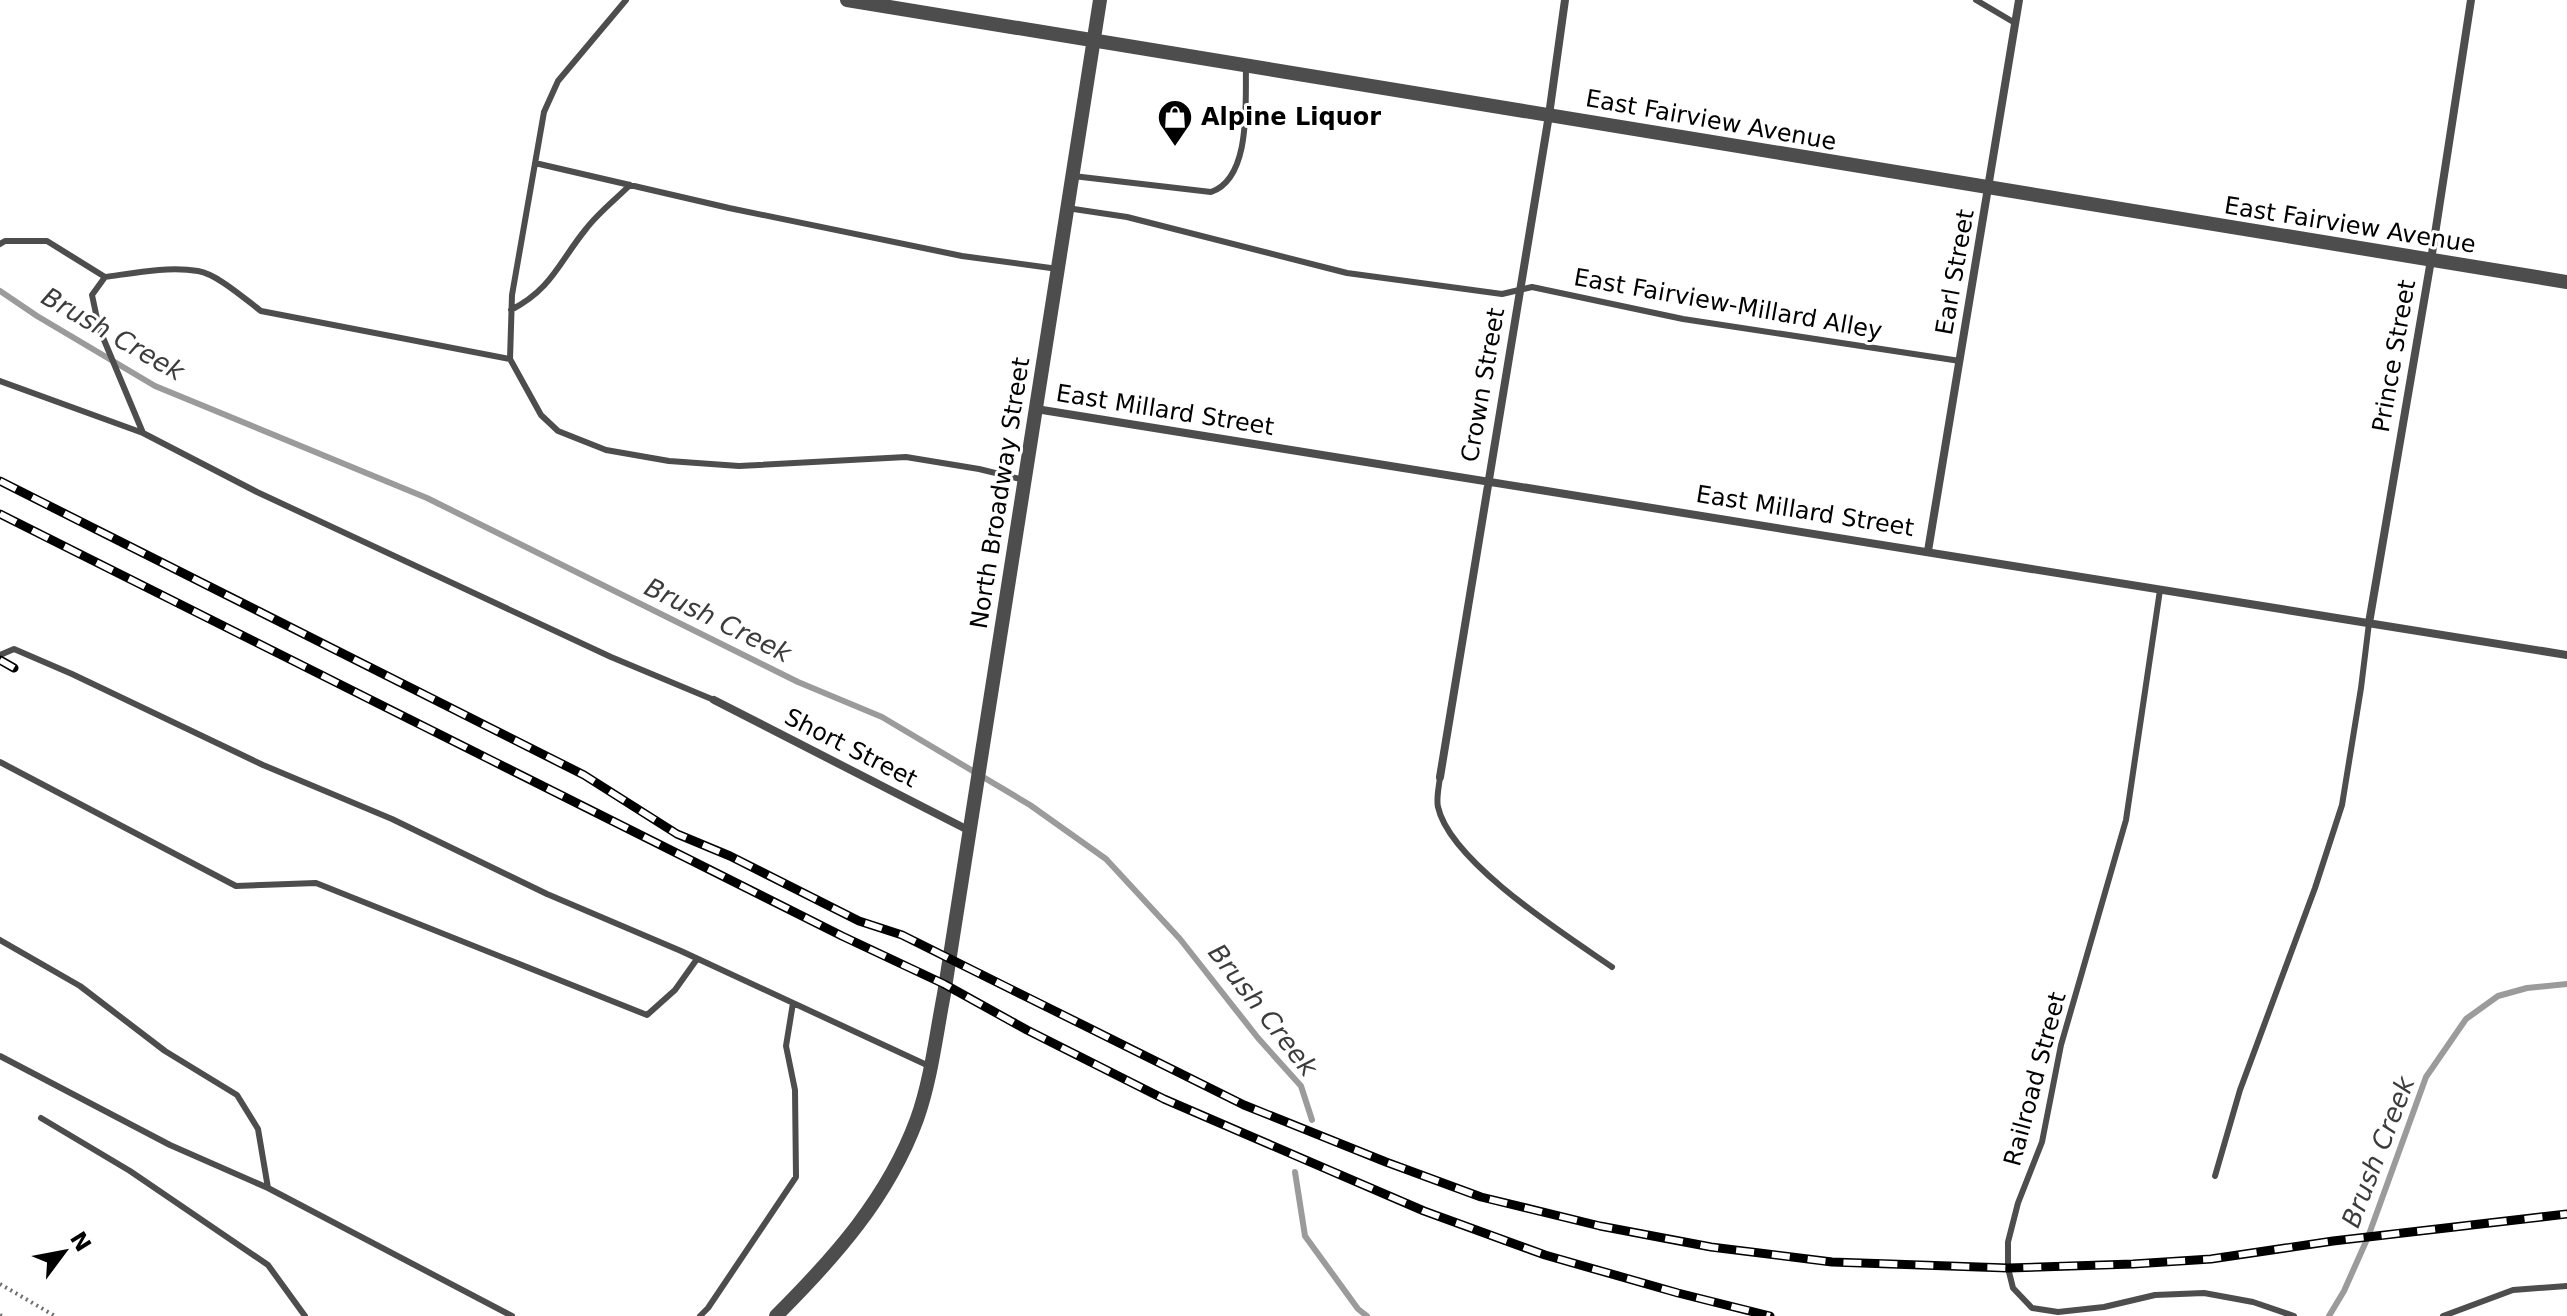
<svg xmlns="http://www.w3.org/2000/svg" width="2567" height="1316" viewBox="0 0 2567 1316" font-family="'DejaVu Sans',sans-serif">
<style>
.lines{fill:none;stroke-linecap:round;stroke-linejoin:round}
.stream{stroke:#9b9b9b;stroke-width:6}
.path{stroke:#6f6f6f;stroke-width:4;stroke-dasharray:2 4;stroke-linecap:butt}
.service{stroke:#4d4d4d;stroke-width:6}
.minor{stroke:#4d4d4d;stroke-width:8}
.tertiary{stroke:#4d4d4d;stroke-width:14}
.rail-casing{stroke:#000;stroke-width:9}
.rail{stroke:#fff;stroke-width:6;stroke-dasharray:18;stroke-linecap:butt}
.labels{text-anchor:middle;dominant-baseline:central;stroke-width:6;stroke-linejoin:round;paint-order:stroke}
.poi-label{font-size:24px;font-weight:bold;fill:#000;stroke:#fff;text-anchor:start}
.street-label{font-size:24px;fill:#000;stroke:#fff}
.water-label{font-size:26px;font-style:italic;fill:#3c3c3c;stroke:#fff}
</style>
<rect width="100%" height="100%" fill="#fff"/>
<g class="lines">
<path class="stream" d="M0 291 37 316 155 386 427 498 798 682 882 717 1030 805 1106 859 1180 939 1258 1038 1301 1086 1312 1120
M1295 1172 1305 1236 1358 1309 1367 1316
M2329 1316 2344 1291 2368 1237 2426 1077 2466 1019 2498 996 2527 988 2567 984"/>
<path class="path" d="M0 1284 55 1316
M0 1315 2 1316"/>
<path class="service" d="M626 0 558 81 544 112 512 295 510 359 541 415 558 431 606 450 669 461 739 466 906 457 979 469 1024 480
M1976 0 2015 23
M535 163 729 208 962 256 1058 269
M1073 176 1211 192C1252 178 1245 101 1246 65
M1067 208 1127 217 1347 273 1502 294 1532 287 1683 319 1960 361
M0 244 5 241H47L105 277
M511 310C552 289 559 262 586 229 598 213 616 199 630 185
M0 381 143 433 257 492 611 657 714 700
M143 433 99 328 92 295 105 277C134 273 168 266 198 271 217 274 245 299 261 311L510 359
M2160 590 2126 820 2061 1045 2042 1142 2018 1203 2008 1242V1268L2013 1288 2032 1308 2058 1312 2104 1307 2155 1295 2204 1293 2253 1302 2294 1316
M0 655 14 649 72 674 263 765 392 819 547 894 681 951 929 1066
M0 762 236 886 316 883 647 1015 675 990 697 959
M1440 777C1439 787 1436 798 1438 807 1450 862 1567 936 1612 967
M0 940 80 986 165 1051 237 1095 258 1129 268 1188
M0 1056 170 1145 268 1188 512 1316
M41 1118 130 1171 268 1265 305 1316
M2215 1176 2240 1090 2315 888 2342 805 2361 688 2369 623
M700 1316 708 1308 796 1177 795 1090 786 1046 793 1003
M2443 1316 2513 1290 2567 1286"/>
<path class="minor" d="M1036 409 2567 655
M1928 551 2019 0
M2369 623 2431 260 2471 0
M714 700 970 831
M1440 777 1549 115 1565 0"/>
<path class="tertiary" d="M847 0 2567 282
M776 1316C834 1258 888 1198 917 1119 931 1080 936 1035 944 994L1100 0"/>
<g class="rail-casing">
<path id="rail" d="M0 481 584 775 677 834 730 856 859 921 902 935 1244 1105 1386 1162 1481 1197 1600 1226 1711 1247 1832 1262 2008 1268 2133 1264 2211 1259 2333 1241 2567 1214
M0 514 842 936 944 984 1027 1030 1164 1099 1424 1211 1545 1255 1678 1293 1770 1316
M0 660 14 668"/>
</g>
<use href="#rail" class="rail"/>
</g>
<defs>
<g id="shop-pin" transform="scale(1.8)"><path d="M0 17L-7.5 6A9.5 9.5 0 1 1 7.5 6Z" fill="#000" stroke="#fff"/><path d="M-5-2.5h2.3a2.7 3.5 0 0 1 5.4 0H5L5.5 6h-11ZM-1.5-2.5h3a1.5 2.3 0 0 0-3 0Z" fill="#fff"/></g>
</defs>
<g fill-rule="evenodd">
<use href="#shop-pin" x="1175" y="117"/>
</g>
<g class="labels">
<g class="poi-label">
<text x="1201" y="117">Alpine Liquor</text>
</g>
<g class="street-label">
<text transform="translate(1711 120) rotate(10)">East Fairview Avenue</text>
<text transform="translate(2350 225) rotate(9)">East Fairview Avenue</text>
<text transform="translate(1955 272) rotate(-80)">Earl Street</text>
<text transform="translate(1728 304) rotate(10)">East Fairview-Millard Alley</text>
<text transform="translate(2394 356) rotate(-80)">Prince Street</text>
<text transform="translate(1483 385) rotate(-80)">Crown Street</text>
<text transform="translate(1165 410) rotate(9)">East Millard Street</text>
<text transform="translate(1000 493) rotate(-81)">North Broadway Street</text>
<text transform="translate(1805 511) rotate(9)">East Millard Street</text>
<text transform="translate(851 748) rotate(27)">Short Street</text>
<text transform="translate(2035 1079) rotate(-75)">Railroad Street</text>
</g>
<g class="water-label">
<text transform="translate(113 334) rotate(30)">Brush Creek</text>
<text transform="translate(718 620) rotate(26)">Brush Creek</text>
<text transform="translate(1263 1010) rotate(52)">Brush Creek</text>
<text transform="translate(2378 1152) rotate(-69)">Brush Creek</text>
</g>
</g>
<g transform="translate(64 1252) rotate(58)" stroke="#ffffff" stroke-width="6" paint-order="stroke">
<path d="M0-6L14 30L0 20L-14 30Z" fill="#000000"/>
<text y="-12" font-size="22" font-weight="bold" text-anchor="middle" fill="#000000">N</text>
</g>
</svg>
